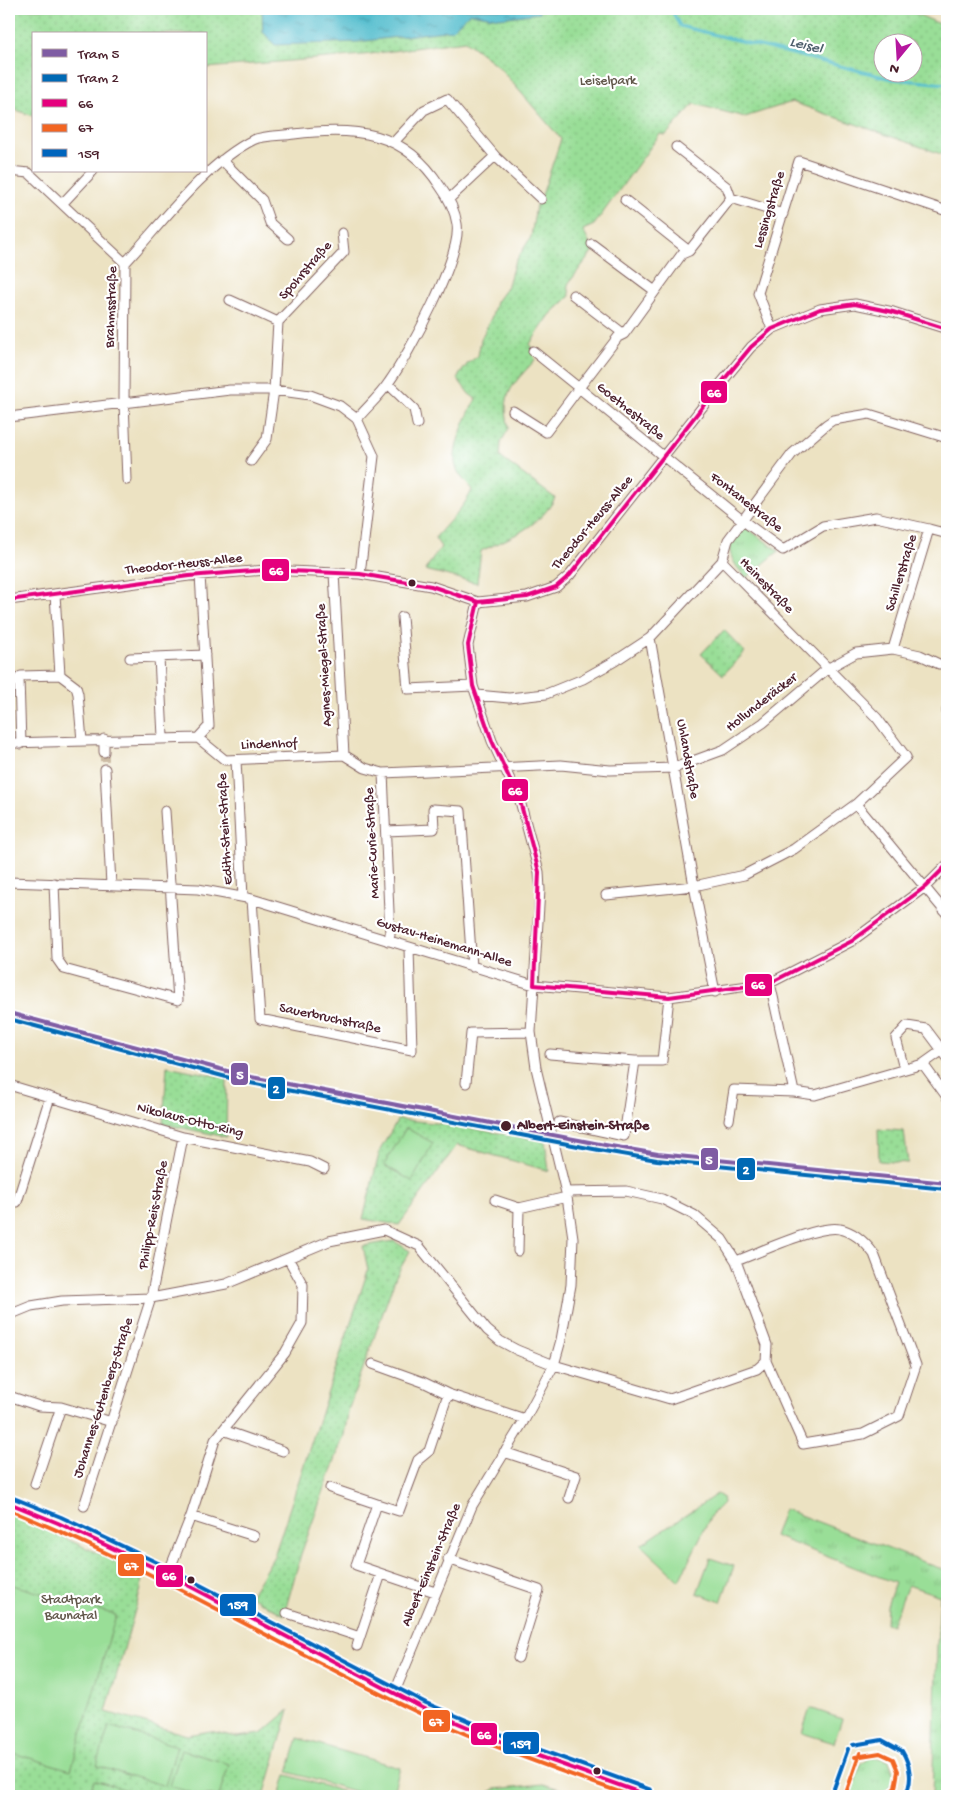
<svg xmlns="http://www.w3.org/2000/svg" width="956" height="1805" viewBox="0 0 956 1805" font-family="'Gochi Hand',sans-serif">
<style>
.grass{fill:url(#grass-tufts);stroke:#727e61}
.park{fill:url(#park-dots);stroke:#727e61;fill-rule:evenodd}
.garden{fill:#99de97;stroke:#727e61}
.water{fill:url(#water-ripples);stroke:#4e6e7c}
.lines{fill:none;stroke-linecap:round;stroke-linejoin:round}
.stream{stroke:#52bdce;stroke-width:3}
.minor-tunnel{stroke:#ccbba4;stroke-width:9;stroke-dasharray:9 4.5;stroke-linecap:butt}
.minor-casing{stroke:#836360;stroke-width:11}
.tertiary-casing{stroke:#836360;stroke-width:12}
.minor{stroke:#fff;stroke-width:9}
.tertiary{stroke:#fff;stroke-width:10}
.bus-1-casing{stroke:#fff;stroke-width:8}
.bus-2-casing{stroke:#fff;stroke-width:8}
.bus-3-casing{stroke:#fff;stroke-width:8}
.bus-1{stroke:#e5007d;stroke-width:4}
.bus-2{stroke:#f26522;stroke-width:4}
.bus-3{stroke:#0065bd;stroke-width:4}
.tram-1-casing{stroke:#fff;stroke-width:8}
.tram-2-casing{stroke:#fff;stroke-width:8}
.tram-1{stroke:#7f5ca3;stroke-width:4}
.tram-2{stroke:#0069b4;stroke-width:4}
.bus-dot{fill:#4a1f2b;stroke:#fff;stroke-width:2}
.labels{text-anchor:middle;dominant-baseline:central;stroke-width:4.5;stroke-linejoin:round;paint-order:stroke}
.park-label{font-size:14px;fill:#62584b;stroke:#fff}
.street-label{font-size:14px;fill:#4a1f2b;stroke:#fff}
.stop-label{font-size:14px;font-weight:bold;fill:#4a1f2b;stroke:#fff;text-anchor:start}
.water-label{font-size:15px;font-style:italic;fill:#4d5e6c;stroke:#fff}
.line-badge{stroke:#fff;stroke-width:2}
.badge-label{font-size:14px;text-anchor:middle;font-weight:bold;fill:#fff}
</style>
<defs>
<pattern id="grass-tufts" width="24" height="20" patternUnits="userSpaceOnUse" patternTransform="scale(1.25)"><rect width="24" height="20" fill="#99de97"/><path d="M3 7l-1-3M5 7V3M7 7l1-3M15 17l-1-3M17 17v-4M19 17l1-3" fill="none" stroke="#85be82"/></pattern>
<pattern id="park-dots" width="8" height="8" patternUnits="userSpaceOnUse" patternTransform="scale(1.25)"><rect width="8" height="8" fill="#99de97"/><path d="M2 2h.1M6 6h.1" fill="none" stroke="#85be82" stroke-width="1.8" stroke-linecap="round"/></pattern>
<pattern id="water-ripples" width="26" height="14" patternUnits="userSpaceOnUse" patternTransform="scale(1.25)"><rect width="26" height="14" fill="#52bdce"/><path d="M2 4q2-2 4 0t4 0M15 11q2-2 4 0t4 0" fill="none" stroke="#4699a7"/></pattern>
</defs>
<rect width="100%" height="100%" fill="#fff"/>
<filter id="ink" filterUnits="userSpaceOnUse"><feTurbulence type="fractalNoise" baseFrequency=".02" numOctaves="2"/><feDisplacementMap in="SourceGraphic" scale="10" xChannelSelector="R" yChannelSelector="G"/><feConvolveMatrix kernelMatrix="1 2 1 2 8 2 1 2 1" color-interpolation-filters="sRGB"/></filter>
<filter id="wash" filterUnits="userSpaceOnUse"><feTurbulence type="fractalNoise" baseFrequency=".0096" numOctaves="4" result="noise"/><feDisplacementMap in="SourceGraphic" scale="20" xChannelSelector="R" yChannelSelector="G"/><feGaussianBlur stdDeviation="1.12" result="paint"/><feColorMatrix in="noise" values="0 0 0 0 0 0 0 0 0 0 0 0 0 0 0 0 0 1.4 0 .05"/><feComposite in="paint" operator="in"/></filter>
<g filter="url(#wash)">
<rect width="100%" height="100%" fill="#ece2c2"/>
<path class="grass" d="M745 527 779 551 746 578C731 562 719 541 745 527Z
M784 1509 947 1571V1796H932L937 1645 940 1596 908 1585 892 1625 886 1623 887 1606 895 1583 774 1536Z
M870 1758H880L889 1761 895 1778C882 1802 877 1796 851 1796L860 1765Z"/>
<path class="park" d="M9 9H905L947 27V156L792 102 745 117 694 104 666 135 660 134 594 225 583 230 593 251 568 284 570 296 550 315 530 344 535 360C513 385 500 393 509 428L501 442 500 457 555 498C540 527 509 538 481 551L477 583 425 570 441 547 435 538C448 522 464 508 472 490 467 483 458 475 456 467 450 450 468 413 476 399L469 394 457 378 468 363 478 356 481 339 492 316 496 302 508 285 514 264 531 237 536 205 541 198 561 139 498 66 465 41 363 55 206 68V34H34V116L9 108ZM884 42H914V72H884Z
M724 630 745 652 723 675 701 654Z
M167 1066 227 1078 226 1137 163 1124Z
M398 1119 452 1125 545 1141 549 1171 457 1145 399 1225 363 1219 380 1150Z
M878 1129 904 1131 908 1163 879 1161Z
M394 1241 410 1251 396 1276 349 1408 344 1435 301 1554 284 1615 250 1596 274 1556 368 1270 363 1246Z
M9 1513 142 1573 141 1589 106 1712 187 1735 210 1731 237 1737 261 1734 289 1710 264 1796H9Z"/>
<path class="garden" d="M406 1128 433 1143 412 1181 384 1165Z
M717 1494 722 1497 723 1503 711 1515 679 1581 641 1545Z
M710 1558 734 1566 721 1602 697 1593Z
M13 1585 116 1615 71 1770 9 1752V1601Z
M810 1708 842 1719 834 1743 802 1733Z
M109 1726 177 1746 165 1786 97 1766Z
M298 1738 400 1768 392 1796H371L288 1772Z
M181 1750 229 1764 219 1796H202L170 1786Z
M286 1775H287L359 1796H280Z
M94 1780 127 1790 125 1796H89Z
M543 1784 584 1796H483L495 1789Z"/>
<path class="water" d="M262 9H540L539 13 500 18 470 13 452 30 358 42 275 45 263 32Z"/>
<g class="lines">
<path class="stream" d="M671 9 680 26 892 79 947 84"/>
</g>
</g>
<g filter="url(#ink)">
<g class="lines">
<path class="minor-tunnel" d="M104 752 105 769"/>
<g class="minor-casing">
<path id="minor" d="M394 142 424 110 447 99 495 156 449 199
M676 147 727 187 731 198
M495 156 541 199
M222 160 262 200 270 223 288 239
M9 171 29 173 125 263
M625 200 689 251
M63 203 93 171
M783 214 731 198 689 251 682 254 624 334 618 337 579 388 742 520 783 550 823 526 876 517 929 529
M592 244 655 291
M573 295 624 334
M230 300 278 322
M772 329 758 293 799 161 947 211
M388 384 414 409 417 424
M513 411 546 432 579 388 533 351
M9 417 230 390H274L310 395 340 406 357 419 374 456 360 574
M251 461 267 439 274 390 278 322 344 252 342 233
M127 480 124 402 125 263C161 224 205 164 253 140 264 135 282 136 294 134 355 126 405 131 440 186 448 197 455 210 457 224 462 256 409 354 389 382 380 396 367 407 357 419
M722 561 877 718 906 757 856 804 947 914
M334 573 344 755
M55 594 60 675 76 687 78 694 82 741
M9 600 189 576 266 570 360 574 431 586 478 602 527 597 556 587 570 575 722 382 751 347 772 329 820 309 855 304 893 312 947 329
M402 617 408 689 473 686
M650 638 694 886 715 992
M893 649 929 529 944 533 947 524
M159 657 163 737
M130 658 205 655
M477 695 509 698 546 694 583 679 615 661 650 638 722 561 728 540 792 454 827 424 833 420 869 414 947 438
M947 710V712
M198 738 209 726 200 575
M104 739V752
M9 743 198 738 225 760 344 755 365 768 383 773 561 765 610 770 674 768 723 750 763 723 827 669 856 653 893 649 920 655 939 664
M21 744 19 678 21 676 60 675
M236 760 243 897
M105 769 111 885
M383 773 390 935 388 941
M386 831 434 829 433 809 461 811 472 967
M9 882 198 889 252 899 534 985 669 997 770 983 852 941 925 887 947 865
M54 883 57 959 64 969 178 1000 165 811
M606 895 694 886 744 875 794 849 856 804
M252 899 260 1019 412 1050 409 948
M550 1054 635 1061H662L669 997
M923 1064 947 1047
M904 1069 896 1038 907 1026 926 1029 947 1057
M466 1083 471 1033 531 1032
M9 1085 183 1137 310 1162 324 1169
M794 1092 815 1095 923 1064 947 1097
M729 1120 734 1090 794 1092 770 983
M559 1122 624 1136 635 1061
M495 1200 519 1208
M17 1202 50 1097
M518 1251 519 1208 567 1197
M736 1261C758 1253 819 1224 840 1229 855 1232 865 1242 874 1254L916 1365 899 1416 863 1434 803 1444 766 1361
M9 1315 31 1306 62 1301 151 1298 226 1284 329 1241 384 1230 419 1246 487 1330 500 1341 517 1350 554 1365 670 1399 757 1369 766 1361 767 1345 736 1261 722 1239 694 1215 662 1199 626 1191 566 1192
M373 1364 423 1382 448 1394
M9 1396 39 1406 61 1407 112 1422
M223 1430 283 1451
M504 1452 576 1476 569 1498
M35 1484 61 1407
M330 1488 377 1504
M84 1506 151 1298 183 1137
M191 1516 254 1536
M448 1559 539 1590 518 1658
M167 1576 191 1516 215 1440 285 1353 302 1323 303 1285 289 1260
M435 1592 356 1565 377 1504 399 1511 418 1460 429 1451 448 1394 525 1419
M287 1613 360 1637
M357 1646 381 1574
M394 1694 472 1506 525 1419 554 1365 561 1340 571 1285 573 1238 567 1197 536 1068 531 1032 540 890 539 872 520 801 492 741 473 686 468 645 478 602"/>
</g>
<g class="tertiary-casing">
<path id="tertiary" d="M9 1503C142 1553 265 1629 392 1693 475 1735 561 1765 649 1796"/>
</g>
<use href="#minor" class="minor"/>
<use href="#tertiary" class="tertiary"/>
<g class="bus-1-casing">
<path id="bus-1" d="M9 600 189 576 266 570 360 574 431 586 478 602 527 597 556 587 570 575 722 382 751 347 772 329 820 309 855 304 893 312 947 329
M478 602 468 645 473 686 492 741 520 801 539 872 534 985
M534 985 669 997 770 983 852 941 925 887 947 865
M9 1503 58 1523 155 1568 423 1708 519 1749 649 1796"/>
</g>
<g class="bus-2-casing">
<path id="bus-2" d="M9 1510C151 1567 281 1647 419 1713 488 1746 560 1771 631 1796
M855 1757 880 1753 893 1759 898 1771 895 1788 891 1791
M845 1796 860 1753"/>
</g>
<g class="bus-3-casing">
<path id="bus-3" d="M11 1497 61 1517 158 1563 426 1703 521 1743 651 1790
M853 1745 882 1740 902 1751C910 1764 914 1783 904 1796
M832 1794 848 1749"/>
</g>
<use href="#bus-1" class="bus-1"/>
<use href="#bus-2" class="bus-2"/>
<use href="#bus-3" class="bus-3"/>
<g class="tram-1-casing">
<path id="tram-1" d="M9 1013 246 1076 605 1145 658 1154 947 1183"/>
</g>
<g class="tram-2-casing">
<path id="tram-2" d="M9 1019 245 1082 604 1151 657 1160 946 1189"/>
</g>
<use href="#tram-1" class="tram-1"/>
<use href="#tram-2" class="tram-2"/>
</g>
</g>
<g class="bus-dot">
<circle cx="412" cy="583" r="4.5"/>
<circle cx="506" cy="1126" r="6"/>
<circle cx="191" cy="1580" r="4.5"/>
<circle cx="597" cy="1771" r="4.5"/>
</g>
<g class="labels">
<g class="park-label">
<text x="608" y="81">Leiselpark</text>
<text x="71" y="1600">Stadtpark<tspan x="71" dy="16">Baunatal</tspan></text>
</g>
<g class="street-label">
<text transform="translate(770 210) rotate(-73)">Lessingstraße</text>
<text transform="translate(306 271) rotate(-49)">Spohrstraße</text>
<text transform="translate(112 307) rotate(-88)">Brahmsstraße</text>
<text transform="translate(630 412) rotate(39)">Goethestraße</text>
<text transform="translate(746 503) rotate(38)">Fontanestraße</text>
<text transform="translate(593 523) rotate(-50)">Theodor-Heuss-Allee</text>
<text transform="translate(184 565) rotate(-6)">Theodor-Heuss-Allee</text>
<text transform="translate(902 573) rotate(-73)">Schillerstraße</text>
<text transform="translate(766 586) rotate(46)">Heinestraße</text>
<text transform="translate(325 665) rotate(-93)">Agnes-Miegel-Straße</text>
<text transform="translate(762 703) rotate(-38)">Hollunderäcker</text>
<text transform="translate(269 745) rotate(-2)">Lindenhof</text>
<text transform="translate(687 759) rotate(80)">Uhlandstraße</text>
<text transform="translate(226 829) rotate(-93)">Edith-Stein-Straße</text>
<text transform="translate(373 843) rotate(-93)">Marie-Curie-Straße</text>
<text transform="translate(444 943) rotate(17)">Gustav-Heinemann-Allee</text>
<text transform="translate(330 1019) rotate(12)">Sauerbruchstraße</text>
<text transform="translate(190 1121) rotate(14)">Nikolaus-Otto-Ring</text>
<text transform="translate(154 1215) rotate(-79)">Philipp-Reis-Straße</text>
<text transform="translate(104 1398) rotate(-72)">Johannes-Gutenberg-Straße</text>
<text transform="translate(432 1565) rotate(-67)">Albert-Einstein-Straße</text>
</g>
<g class="stop-label">
<text x="517" y="1126">Albert-Einstein-Straße</text>
</g>
<g class="water-label">
<text transform="translate(806 46) rotate(14)">Leisel</text>
</g>
</g>
<g class="line-badge">
<rect x="700" y="380" width="28" height="24" rx="5" fill="#e5007d"/>
<rect x="261" y="558" width="29" height="24" rx="5" fill="#e5007d"/>
<rect x="501" y="778" width="28" height="24" rx="5" fill="#e5007d"/>
<rect x="744" y="973" width="29" height="24" rx="5" fill="#e5007d"/>
<rect x="230" y="1062" width="19" height="24" rx="5" fill="#7f5ca3"/>
<rect x="267" y="1076" width="19" height="24" rx="5" fill="#0069b4"/>
<rect x="700" y="1147" width="19" height="24" rx="5" fill="#7f5ca3"/>
<rect x="736" y="1157" width="20" height="24" rx="5" fill="#0069b4"/>
<rect x="117" y="1553" width="28" height="24" rx="5" fill="#f26522"/>
<rect x="155" y="1564" width="29" height="24" rx="5" fill="#e5007d"/>
<rect x="219" y="1593" width="38" height="24" rx="5" fill="#0065bd"/>
<rect x="422" y="1709" width="29" height="24" rx="5" fill="#f26522"/>
<rect x="470" y="1722" width="28" height="24" rx="5" fill="#e5007d"/>
<rect x="502" y="1731" width="38" height="24" rx="5" fill="#0065bd"/>
</g>
<g class="badge-label">
<text x="714" y="397">66</text>
<text x="276" y="575">66</text>
<text x="515" y="795">66</text>
<text x="758" y="989">66</text>
<text x="240" y="1079">5</text>
<text x="276" y="1093">2</text>
<text x="709" y="1164">5</text>
<text x="746" y="1174">2</text>
<text x="131" y="1570">67</text>
<text x="169" y="1580">66</text>
<text x="238" y="1609">159</text>
<text x="436" y="1726">67</text>
<text x="484" y="1739">66</text>
<text x="521" y="1748">159</text>
</g>
<rect width="956" height="1805" fill="none" stroke="#fff" stroke-width="30"/>
<rect x="32" y="32" width="175" height="140" fill="#ffffff" stroke="#b7a5aa"/>
<rect x="42" y="49" width="25" height="8" fill="#7f5ca3" stroke="#b7a5aa"/>
<text x="78" y="58" font-size="15" fill="#4a1f2b">Tram 5</text>
<rect x="42" y="74" width="25" height="8" fill="#0069b4" stroke="#b7a5aa"/>
<text x="78" y="82" font-size="15" fill="#4a1f2b">Tram 2</text>
<rect x="42" y="99" width="25" height="8" fill="#e5007d" stroke="#b7a5aa"/>
<text x="78" y="108" font-size="15" fill="#4a1f2b">66</text>
<rect x="42" y="124" width="25" height="8" fill="#f26522" stroke="#b7a5aa"/>
<text x="78" y="132" font-size="15" fill="#4a1f2b">67</text>
<rect x="42" y="149" width="25" height="8" fill="#0065bd" stroke="#b7a5aa"/>
<text x="78" y="158" font-size="15" fill="#4a1f2b">159</text>
<g transform="translate(898 58) rotate(198)"><circle r="24" fill="#ffffff" stroke="#b7a5aa"/>
<path d="M0-4L9 19L0 12L-9 19Z" fill="#b5179e"/>
<text y="-8" font-size="14" font-weight="bold" text-anchor="middle" fill="#4a1f2b">N</text>
</g>
</svg>
